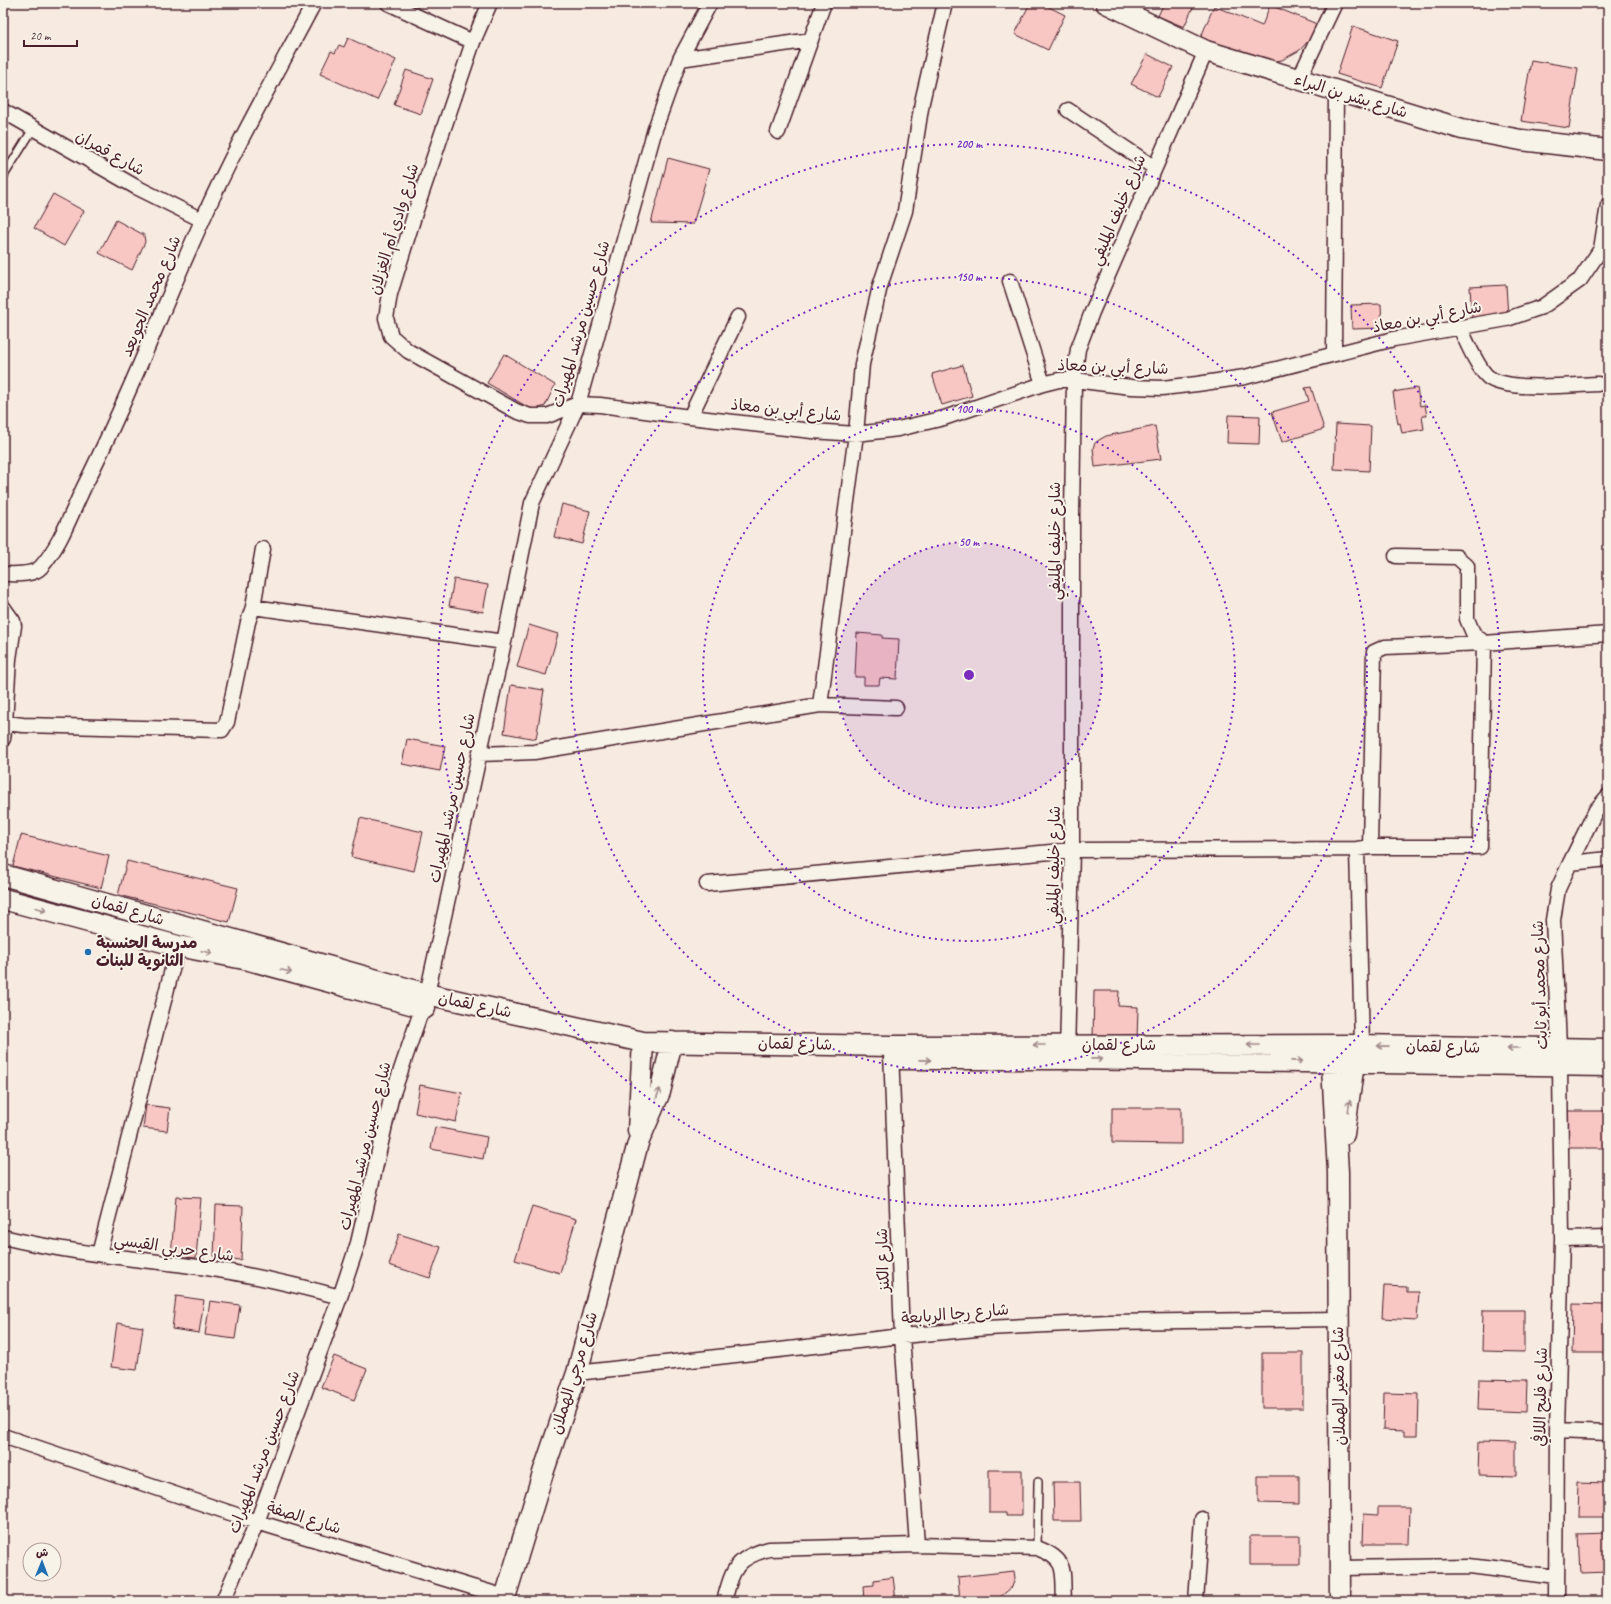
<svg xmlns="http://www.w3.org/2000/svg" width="1611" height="1604" viewBox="0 0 1611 1604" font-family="Caveat,'Playpen Sans Arabic',sans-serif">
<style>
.building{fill:#f8c7c4;stroke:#4a1f2b}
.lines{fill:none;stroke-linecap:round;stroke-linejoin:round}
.lane-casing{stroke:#4a1f2b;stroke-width:10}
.street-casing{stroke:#4a1f2b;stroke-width:17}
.secondary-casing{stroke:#4a1f2b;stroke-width:23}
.lane{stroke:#f7f3e8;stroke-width:7}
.street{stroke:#f7f3e8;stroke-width:14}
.secondary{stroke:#f7f3e8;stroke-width:20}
.oneway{stroke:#a0898a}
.ring{fill:none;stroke:#7b2cbf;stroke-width:2;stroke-dasharray:2 4}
.poi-dot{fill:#1f6fb2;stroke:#f7f3e8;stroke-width:1.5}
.labels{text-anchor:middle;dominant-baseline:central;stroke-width:4;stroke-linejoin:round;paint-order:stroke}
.street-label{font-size:16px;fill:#4a1f2b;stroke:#f7f3e8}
.poi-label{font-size:16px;font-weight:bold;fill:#4a1f2b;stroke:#f7f3e8;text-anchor:start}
.centre{fill:#7b2cbf;stroke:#f7f3e8;stroke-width:2}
.ring-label{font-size:12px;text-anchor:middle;font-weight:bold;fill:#7b2cbf;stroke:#f7f3e8;stroke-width:4;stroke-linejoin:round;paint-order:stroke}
</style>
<rect width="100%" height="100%" fill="#f7eae1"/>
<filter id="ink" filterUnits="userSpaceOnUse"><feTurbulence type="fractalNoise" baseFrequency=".025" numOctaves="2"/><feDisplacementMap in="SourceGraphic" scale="8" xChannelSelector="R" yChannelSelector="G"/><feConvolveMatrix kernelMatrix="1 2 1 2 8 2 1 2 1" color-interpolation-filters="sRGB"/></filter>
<g filter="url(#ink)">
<path class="building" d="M1030 3H1041L1065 15 1048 50 1015 34Z
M1164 3H1195L1184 27 1158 16Z
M1270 5 1317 24 1310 39 1300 50 1282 60 1265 63 1200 39 1214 6 1262 26Z
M1353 26 1398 41 1382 88 1337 74Z
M348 38 396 60 377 100 320 74 331 51 335 53 339 45 344 47Z
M1147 54 1173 67 1158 97 1131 84Z
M1531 60 1578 68 1569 128 1521 121Z
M406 70 433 79 421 114 394 105Z
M668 158 709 169 693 224 651 223Z
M53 194 84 211 64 246 34 228Z
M116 220 144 235 145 242 132 270 99 253Z
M1506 285 1508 317 1472 319 1470 287Z
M1381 304 1382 328 1352 329 1351 305Z
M504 354 555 385 545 406 537 409 529 408 487 383Z
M963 365 972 396 942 405 932 374Z
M1311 387 1324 429 1282 442 1272 412 1309 401 1305 388Z
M1417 388 1420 406 1425 405 1427 416H1422L1424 429 1402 433 1400 423 1398 424 1393 392Z
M1228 415 1260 416 1259 444 1227 443Z
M1336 424 1371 426 1369 471 1334 469Z
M1155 426 1161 459 1095 467 1093 448 1095 443 1099 440 1106 436Z
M562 504 590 511 582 544 554 537Z
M454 579 488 585 483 612 449 606Z
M529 625 558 634 546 675 517 667Z
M857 633 882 635V638L899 639 897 679 880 678 879 685H864V677H855Z
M511 685 544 690 536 739 504 733Z
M407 739 445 746 440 771 402 764Z
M360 818 423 832 414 871 351 857Z
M21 835 109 856 101 888 13 866Z
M127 861 238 888 229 922 118 895Z
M1094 991H1119L1118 1006 1138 1007 1137 1040 1093 1039Z
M420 1085 462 1093 456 1122 415 1113Z
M146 1105 170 1108 167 1131 143 1128Z
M1112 1108H1181V1144L1112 1143Z
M1565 1111H1608V1148H1564Z
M435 1127 487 1137 483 1159 431 1149Z
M176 1197 201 1198 196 1258 171 1256Z
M216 1205 243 1206 241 1260 214 1258Z
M532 1206 576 1219 560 1273 515 1260Z
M399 1234 441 1247 430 1278 389 1265Z
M1384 1286 1407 1287V1292H1419L1417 1320 1382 1318Z
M176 1296 204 1300 199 1333 172 1329Z
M210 1301 240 1305 235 1339 205 1335Z
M1573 1304 1606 1305 1605 1353H1572Z
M1483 1310H1524V1352L1482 1351Z
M117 1323 143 1327 137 1370 111 1367Z
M1262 1353H1303V1408H1262Z
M334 1356 367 1369 354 1400 321 1387Z
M1479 1379 1527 1380 1526 1412 1478 1410Z
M1384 1393 1419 1394 1418 1436H1404V1431L1383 1430Z
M1479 1442 1516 1443V1476L1478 1475Z
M989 1470H1022V1516H1006V1513H989Z
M1258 1476H1299V1504L1258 1503Z
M1579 1481 1608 1482V1517H1578Z
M1053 1482H1080L1081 1521H1054Z
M1378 1507H1410L1409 1544H1363L1364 1514 1378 1515Z
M1608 1533V1572L1581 1573 1579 1534Z
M1250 1536H1300V1564H1250Z
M1014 1571 1015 1578 1012 1587 999 1598V1601H960L958 1577Z
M893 1577 896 1601H864L863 1586 874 1585V1580Z"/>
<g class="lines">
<g class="lane-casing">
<path id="lane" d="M3 177 33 129
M1037 1548 1038 1482"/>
</g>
<g class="street-casing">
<path id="street" d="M388 3 473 42
M490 3 473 42 416 210 390 294 386 318 391 336 408 351 516 411 530 416H547L578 404 600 405 690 417 812 431 856 434 898 429 944 418 1043 384 1059 380H1074L1131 387 1162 388 1197 384 1245 377 1394 339 1507 319 1542 307 1580 280 1601 249 1608 205
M680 59 811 40
M1299 79 1335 3
M1068 110 1155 168
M3 111 136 187 202 220
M778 132 824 3
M1010 281 1043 384
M1460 328C1466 340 1478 369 1488 377 1507 392 1572 385 1598 384
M1334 354 1336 91
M690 417 738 317
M3 574C14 574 33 576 41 567 61 544 71 514 84 487 128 400 162 309 202 221 235 146 276 75 314 3
M3 607 13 621 14 626 9 659 5 723
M253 607 263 549
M820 705 856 434 862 364 880 286 905 211 922 102 945 3
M3 739 5 723 23 725 222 730 227 722 248 622 253 607 504 642
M479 754 534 752 820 705 896 708
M1370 847 1374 652 1385 647 1484 643 1608 634
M1357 849 1362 1045
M1570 863 1608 859
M707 884 1072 850 1357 849 1370 847H1480L1484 643 1473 633 1467 619V566L1457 557 1396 556
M891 1051 902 1336 917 1545
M1067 1054 1072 850V516L1074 380 1078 349 1092 312 1206 51
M3 1237C68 1253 140 1259 207 1268 252 1275 296 1285 340 1297
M1562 1239 1608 1238
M99 1254 178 946
M577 1373 902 1336 987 1328 1109 1322 1338 1319
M1557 1431 1608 1433
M3 1436 257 1522 505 1597
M1340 1568 1469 1566 1556 1577
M223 1601 257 1522 340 1297 358 1243 391 1099 427 994 504 642 532 503 578 404 655 129 680 59 710 3
M724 1601C733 1569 735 1558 769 1549L917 1545 1037 1548C1069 1560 1062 1571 1064 1601
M1196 1601 1202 1519
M1556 1601 1557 1431 1562 1239 1560 1066 1553 920 1558 889 1570 863 1596 810 1608 796"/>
</g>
<g class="secondary-casing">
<path id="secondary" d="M1106 3 1206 51 1462 129 1521 140 1608 150
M3 875 427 994 643 1042 891 1046 1356 1045 1608 1049
M3 899 178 946 249 960 425 1008
M1331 1049 1338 1172 1340 1601
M894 1059H1067L1608 1066
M638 1131 643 1042
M1344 1134 1356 1049
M504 1601 543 1473 577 1373 638 1143 660 1092 672 1042"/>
</g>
<use href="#lane" class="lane"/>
<use href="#street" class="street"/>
<use href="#secondary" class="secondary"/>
</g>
<defs><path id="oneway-shaft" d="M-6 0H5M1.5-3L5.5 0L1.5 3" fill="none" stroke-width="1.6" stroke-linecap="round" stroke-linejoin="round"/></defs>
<g class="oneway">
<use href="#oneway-shaft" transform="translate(41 909) rotate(15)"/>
<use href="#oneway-shaft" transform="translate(207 952) rotate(12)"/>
<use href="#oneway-shaft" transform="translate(286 971) rotate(15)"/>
<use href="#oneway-shaft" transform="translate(1039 1045) rotate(180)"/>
<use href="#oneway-shaft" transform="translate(1253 1045) rotate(-180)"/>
<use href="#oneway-shaft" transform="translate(1383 1046) rotate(-179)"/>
<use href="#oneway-shaft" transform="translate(1513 1048) rotate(-180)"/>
<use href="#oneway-shaft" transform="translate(1097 1059) rotate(1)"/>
<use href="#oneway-shaft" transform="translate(925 1060) rotate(1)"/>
<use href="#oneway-shaft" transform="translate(1297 1061) rotate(1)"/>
<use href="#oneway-shaft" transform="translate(658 1094) rotate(-70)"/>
<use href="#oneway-shaft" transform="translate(1349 1106) rotate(-82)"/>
</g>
</g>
<circle cx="969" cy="675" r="133" fill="#7b2cbf" fill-opacity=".12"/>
<g class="ring">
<circle cx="969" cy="675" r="133"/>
<circle cx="969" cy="675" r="266"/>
<circle cx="969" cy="675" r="398"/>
<circle cx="969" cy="675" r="531"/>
</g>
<circle class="poi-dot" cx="88" cy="952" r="4"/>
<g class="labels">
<g class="street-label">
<text transform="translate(1351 96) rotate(17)">شارع بشر بن البراء</text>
<text transform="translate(110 153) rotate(29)">شارع قمران</text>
<text transform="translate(1118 210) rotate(-67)">شارع خليف المليفي</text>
<text transform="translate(394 229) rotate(-73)">شارع وادي أم الغزلان</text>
<text transform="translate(151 296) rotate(-67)">شارع محمد الجويعد</text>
<text transform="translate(1427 317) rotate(-11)">شارع أبي بن معاذ</text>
<text transform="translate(581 324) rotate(-74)">شارع حسين مرشد المهيرات</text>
<text transform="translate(1113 367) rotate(2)">شارع أبي بن معاذ</text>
<text transform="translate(786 410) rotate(6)">شارع أبي بن معاذ</text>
<text transform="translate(1055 541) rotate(-90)">شارع خليف المليفي</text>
<text transform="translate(452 798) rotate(-78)">شارع حسين مرشد المهيرات</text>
<text transform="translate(1054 865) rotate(-89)">شارع خليف المليفي</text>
<text transform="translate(128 910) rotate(16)">شارع لقمان</text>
<text transform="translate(1540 985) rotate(-92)">شارع محمد أبو ثابت</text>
<text transform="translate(475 1005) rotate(12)">شارع لقمان</text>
<text transform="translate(795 1044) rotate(1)">شارع لقمان</text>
<text x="1119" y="1045">شارع لقمان</text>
<text transform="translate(1443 1047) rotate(1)">شارع لقمان</text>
<text transform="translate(365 1146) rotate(-76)">شارع حسين مرشد المهيرات</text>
<text transform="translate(174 1248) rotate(8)">شارع حربي القيسي</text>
<text transform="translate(883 1260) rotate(-92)">شارع الكنز</text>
<text transform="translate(955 1314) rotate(-5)">شارع رجا الربابعة</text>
<text transform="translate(574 1373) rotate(-73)">شارع مرجي الهملان</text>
<text transform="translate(1339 1386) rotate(-91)">شارع مغير الهملان</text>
<text transform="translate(1541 1397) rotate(-89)">شارع فليح اللافي</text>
<text transform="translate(264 1452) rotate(-69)">شارع حسين مرشد المهيرات</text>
<text transform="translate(304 1518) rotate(17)">شارع الصفة</text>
</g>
<g class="poi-label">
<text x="96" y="943">مدرسة الحنسبة<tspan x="96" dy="18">الثانوية للبنات</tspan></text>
</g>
</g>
<circle cx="969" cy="675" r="6" class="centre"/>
<g class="ring-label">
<text x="969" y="148">200 m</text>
<text x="969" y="281">150 m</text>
<text x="969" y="413">100 m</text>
<text x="969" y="546">50 m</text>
</g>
<rect width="1611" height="1604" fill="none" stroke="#f7f3e8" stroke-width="16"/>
<rect x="8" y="8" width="1595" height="1588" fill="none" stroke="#4a1f2b" stroke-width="1.5" filter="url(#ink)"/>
<g transform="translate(42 1562) rotate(1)"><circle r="19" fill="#f7f3e8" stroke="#b29e9c"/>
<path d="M0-3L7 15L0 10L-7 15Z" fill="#1f6fb2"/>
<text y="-6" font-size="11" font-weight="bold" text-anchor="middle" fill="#4a1f2b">ش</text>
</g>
<path d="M24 40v6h53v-6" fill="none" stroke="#4a1f2b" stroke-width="2"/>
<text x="30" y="40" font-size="12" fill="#4a1f2b" stroke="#f7f3e8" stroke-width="3" paint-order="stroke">20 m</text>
</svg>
